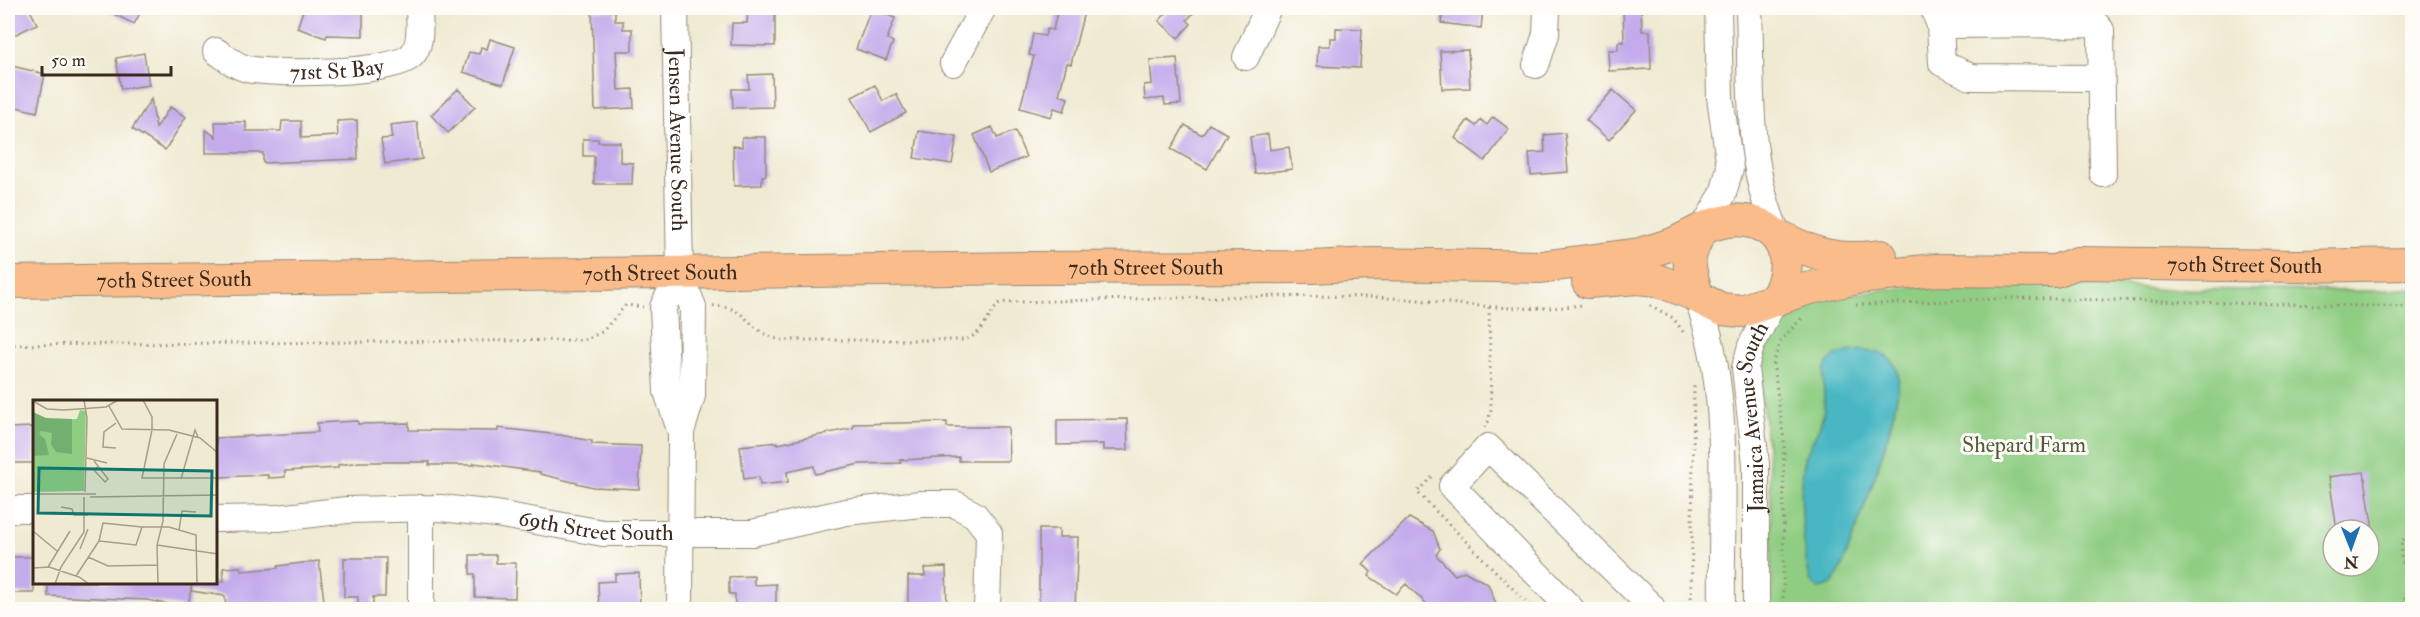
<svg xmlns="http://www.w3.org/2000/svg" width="2420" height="617" viewBox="0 0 2420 617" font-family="'IM FELL Double Pica',serif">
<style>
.green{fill:#8fcd82;stroke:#657c50;stroke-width:1.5;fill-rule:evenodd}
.water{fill:#49b7c3;stroke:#427070;stroke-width:1.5}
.building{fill:#c4acec}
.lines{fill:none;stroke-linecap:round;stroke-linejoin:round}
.minor-casing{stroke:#958a78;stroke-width:28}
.major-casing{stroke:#958a78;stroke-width:34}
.path{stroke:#958a78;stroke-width:3;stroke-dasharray:1.5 4.5;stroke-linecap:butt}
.minor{stroke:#fff;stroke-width:26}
.major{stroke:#fabc8b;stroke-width:32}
.labels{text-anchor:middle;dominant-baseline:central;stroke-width:6;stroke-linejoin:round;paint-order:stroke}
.street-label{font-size:22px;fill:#3b2a1e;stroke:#fdfcf7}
.park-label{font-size:22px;fill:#545b3c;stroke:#fdfcf7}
.inset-road{fill:none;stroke:#a79d89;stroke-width:1.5}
.view{fill:#0f766e;fill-opacity:0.15;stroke:#0f766e;stroke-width:3}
.inset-edge{fill:none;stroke:#3b2a1e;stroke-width:3}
</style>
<rect width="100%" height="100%" fill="#fdfcf7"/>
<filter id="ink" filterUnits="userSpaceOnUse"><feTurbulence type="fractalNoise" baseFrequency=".0167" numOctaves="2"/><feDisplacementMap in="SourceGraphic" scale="12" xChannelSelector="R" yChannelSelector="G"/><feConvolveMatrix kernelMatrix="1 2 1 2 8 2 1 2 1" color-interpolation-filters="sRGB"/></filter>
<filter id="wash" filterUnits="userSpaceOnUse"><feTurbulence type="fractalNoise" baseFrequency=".008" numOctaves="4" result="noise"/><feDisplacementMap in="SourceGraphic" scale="24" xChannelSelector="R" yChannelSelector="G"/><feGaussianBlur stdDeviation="1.35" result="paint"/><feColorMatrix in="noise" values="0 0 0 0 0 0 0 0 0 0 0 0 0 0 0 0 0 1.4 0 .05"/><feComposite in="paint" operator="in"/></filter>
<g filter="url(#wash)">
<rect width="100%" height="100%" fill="#efead1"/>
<path class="green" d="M1970 280 2075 281 2155 289 2375 291 2412 288V609L1772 610 1771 498 1765 423 1757 369 1764 346 1780 317 1805 299ZM2333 530H2369V566H2333Z"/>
<path class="water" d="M1853 351C1869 349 1890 352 1897 369 1908 399 1854 535 1841 569L1832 584 1819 589 1811 581 1807 566C1803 536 1798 488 1805 459 1809 444 1820 431 1823 416 1829 387 1808 358 1853 351Z"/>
<g id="blocks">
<path class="building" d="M8 8H29L37 24 8 38Z
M102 8H143L134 24Z
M304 8H363V36L327 35 326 38 297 28Z
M1058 8H1085L1071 64 1067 63 1059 95 1068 98 1064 111 1054 108 1051 117 1020 108 1034 56 1029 55 1033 34 1045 36 1047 29 1053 30Z
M1171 8H1198L1187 20 1191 24 1178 38 1159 21Z
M1444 8 1483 10 1481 28 1441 23Z
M1623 8H1641L1642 31H1650L1651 69 1609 71 1608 50H1618V42H1624Z
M748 9 775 10V46L731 45 732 23H747Z
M871 9 895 18 887 39 893 42 886 60 856 49Z
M592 10 615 11V21H623V29H632V51H616L618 90 633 89 634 108 595 110Z
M1336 28 1362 29 1360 68 1317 66 1318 46H1330V38H1336Z
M490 39 515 47 503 84 463 72 469 52 479 54 481 47 487 49Z
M1468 50 1470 88 1442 89 1440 51Z
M144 53 149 85 121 89 116 58Z
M1177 58 1181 104 1165 105 1164 98 1145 100 1144 85 1152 84 1150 60Z
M8 65 45 74 37 112 12 106 14 96 8 94Z
M772 74 773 107 733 108 732 89H749L748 75Z
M875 85 883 101 896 94 906 113 871 132 852 97Z
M458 89 475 107 448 133 431 115Z
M1613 90 1636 110 1609 140 1586 120Z
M151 99 156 128 170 107 186 117 165 150 132 129Z
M1493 117 1509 129 1485 161 1455 138 1468 120 1476 126 1481 120 1487 125Z
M357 120 358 159 263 163V153H206V130L216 137 215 122H246V131H281L282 121H301V138L338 136 337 121Z
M417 122 422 159 385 164 381 139 392 138 390 125Z
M1209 124 1227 134 1207 169 1171 149 1185 125 1202 135Z
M992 127 997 138 1015 131 1026 157 989 172 974 135Z
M919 131 957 137 952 164 914 158Z
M1565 133 1568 172 1531 175 1529 153 1545 152 1544 135Z
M1268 134 1270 150 1289 147 1292 169 1255 174 1250 137Z
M742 137H766V176H762V185L734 186 733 146 742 147Z
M583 139H598V142H620V162L633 163 632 184H594V156H583Z
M1127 419 1128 450H1103V444L1057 445V420Z
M358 421V424L409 423V430L498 431V428L560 435 592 441V444L641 446 639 489 593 487 540 474V472L474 463V465H429L430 462H360L338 465V468L285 471V477L268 478V475L219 477V470H216V438L318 432 317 423Z
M947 422V427H1008L1009 461H959V457L900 460 901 463 860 464 815 474 814 466 787 472 788 482 760 485 759 477 744 479 740 446 778 442V444L853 428V424Z
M34 427V463H8V428Z
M2364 472 2373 530H2337L2329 477Z
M1409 518 1433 531 1440 549 1436 555 1455 575 1464 571 1488 584 1498 609H1432L1406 584 1396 594 1369 576 1371 572 1363 564Z
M1039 529H1059V537H1078L1075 609H1039Z
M470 555H496V563H516L515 598 475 597V574H470Z
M8 557H34V593H8Z
M344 558H386L385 597H373V606H358V597H344Z
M319 561 324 601 268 609H226L225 596 191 591 192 582H224L223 568 241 567V571L278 568V566Z
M946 567 947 609H908V576H925L924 568Z
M639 573 640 609H599L598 582 615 581V574Z
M754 576V585L776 584V609H735V594H729V577Z
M48 582H192L188 608 147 600 48 596Z"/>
</g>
</g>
<g filter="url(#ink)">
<use href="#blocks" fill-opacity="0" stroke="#958a78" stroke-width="1.5"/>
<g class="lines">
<g class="minor-casing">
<g id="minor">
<path id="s1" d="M675 8 680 273 693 307 692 396 681 432 680 610"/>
<path d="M1749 8C1752 84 1745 165 1778 235"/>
<path d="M1933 8 1940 25 1942 63 1971 77 2101 78"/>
<path d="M1940 25 2096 24 2101 30 2103 174"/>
<path id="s2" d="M216 51C225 57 237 67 248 69 274 75 392 74 411 56 423 45 419 22 419 8"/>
<path d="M1246 57 1268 8"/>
<path d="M953 63 983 8"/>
<path d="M1536 65 1546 34 1547 8"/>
<path d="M1702 230 1723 194 1730 168 1720 97 1718 8"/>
<path d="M680 273 663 307 667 392 681 432"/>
<path d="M1697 297C1733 392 1720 509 1722 610"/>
<path d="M421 508V610"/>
<path d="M8 509H34"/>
<path id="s3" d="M216 519 278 518 347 510 441 508 496 514 603 533H752L846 512 921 504H955L975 515 989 533 987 610"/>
<path d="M1572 610 1452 486 1488 447 1651 606 1647 610"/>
<path id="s4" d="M1756 610V464L1745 368 1751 346 1774 301"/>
</g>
</g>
<g class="major-casing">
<g id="major">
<path d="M1779 236C1817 256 1838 262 1881 256"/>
<path id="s5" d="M8 282 1027 268 1312 267 1371 264 1541 267 1640 254 1673 244 1701 230"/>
<path d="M1588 282 1637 278 1657 280 1698 296"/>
<path id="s6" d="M1775 300C1809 241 1756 201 1701 230 1683 266 1690 263 1697 297L1721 309 1742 311 1806 289 1857 278 1936 270 2055 271 2077 263 2299 266 2412 264"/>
</g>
</g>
<path class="path" d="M1650 305 1673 318 1684 333
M1856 305 2015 298 2412 307
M713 306C750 306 746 332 781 340H965C983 333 987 319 998 304L1006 302C1126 300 1248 294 1369 297 1440 299 1511 315 1582 305
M8 345 584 340 602 332 626 305 643 307
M1484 427 1488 422 1491 409 1489 307
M1432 477 1417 492 1534 610
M1691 610 1694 383
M1783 610 1784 440 1773 362 1782 339 1803 317
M2400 610C2420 575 2384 550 2412 531"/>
<use href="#minor" class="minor"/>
<use href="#major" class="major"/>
</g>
</g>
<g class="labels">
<g class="street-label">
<text stroke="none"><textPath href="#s2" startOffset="126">71st St Bay</textPath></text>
<text stroke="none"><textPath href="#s1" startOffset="132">Jensen Avenue South</textPath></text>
<text stroke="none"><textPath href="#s6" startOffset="776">70th Street South</textPath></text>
<text stroke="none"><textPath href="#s5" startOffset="1138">70th Street South</textPath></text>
<text stroke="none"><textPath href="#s5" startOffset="652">70th Street South</textPath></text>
<text stroke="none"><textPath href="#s5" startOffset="166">70th Street South</textPath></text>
<text stroke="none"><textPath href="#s4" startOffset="194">Jamaica Avenue South</textPath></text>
<text stroke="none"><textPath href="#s3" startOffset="382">69th Street South</textPath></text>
</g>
<g class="park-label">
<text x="2024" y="445">Shepard Farm</text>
</g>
</g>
<g transform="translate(33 400)">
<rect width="184" height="184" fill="#efead1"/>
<path d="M47 10 53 11 51 91 0 92V20L44 19Z" fill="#8fcd82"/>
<path d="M0 12 13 18 39 19V54L23 52 18 44 19 33 8 31 6 34 12 39 16 55 0 56Z" fill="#73b070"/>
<path class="inset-road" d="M51 0 54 18 52 92M110 0 119 17V30L109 78H185M0 1 14 9 31 10 73 7 85 0M76 6 89 29 136 30 167 38 185 53M83 23 71 32 70 47 83 48M54 58 74 63M61 61 75 79 72 82 61 70 64 67M148 79 162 30 165 37M0 94H63M57 97 185 95M28 107 39 109 41 115H55M109 127H136L163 135 164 184M146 130 149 111 163 112M0 131 24 151M66 141 70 123 109 127M66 141 103 145 109 127M124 145 185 154M47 149 55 129M55 157 75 166 125 165M15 167 37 131M0 168 16 167 46 177 56 184M43 176 66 141M22 184 28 167 51 132V97M125 184 124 145 130 121 131 64 144 34"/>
<path class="view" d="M6 68 179 71 178 116 5 113Z"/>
<rect width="184" height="184" class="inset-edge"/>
</g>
<rect width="2420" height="617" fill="none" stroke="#fdfcf7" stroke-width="30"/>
<g transform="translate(2351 548) rotate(179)"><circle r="28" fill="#fdfcf7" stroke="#afa8a0" stroke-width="1.5"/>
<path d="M0-4.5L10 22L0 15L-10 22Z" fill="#1f6fb2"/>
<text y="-9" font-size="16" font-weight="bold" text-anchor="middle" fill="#3b2a1e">N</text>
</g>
<path d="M42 66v9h129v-9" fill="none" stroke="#3b2a1e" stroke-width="3"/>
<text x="51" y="66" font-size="18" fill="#3b2a1e" stroke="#fdfcf7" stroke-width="4.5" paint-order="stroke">50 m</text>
</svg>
